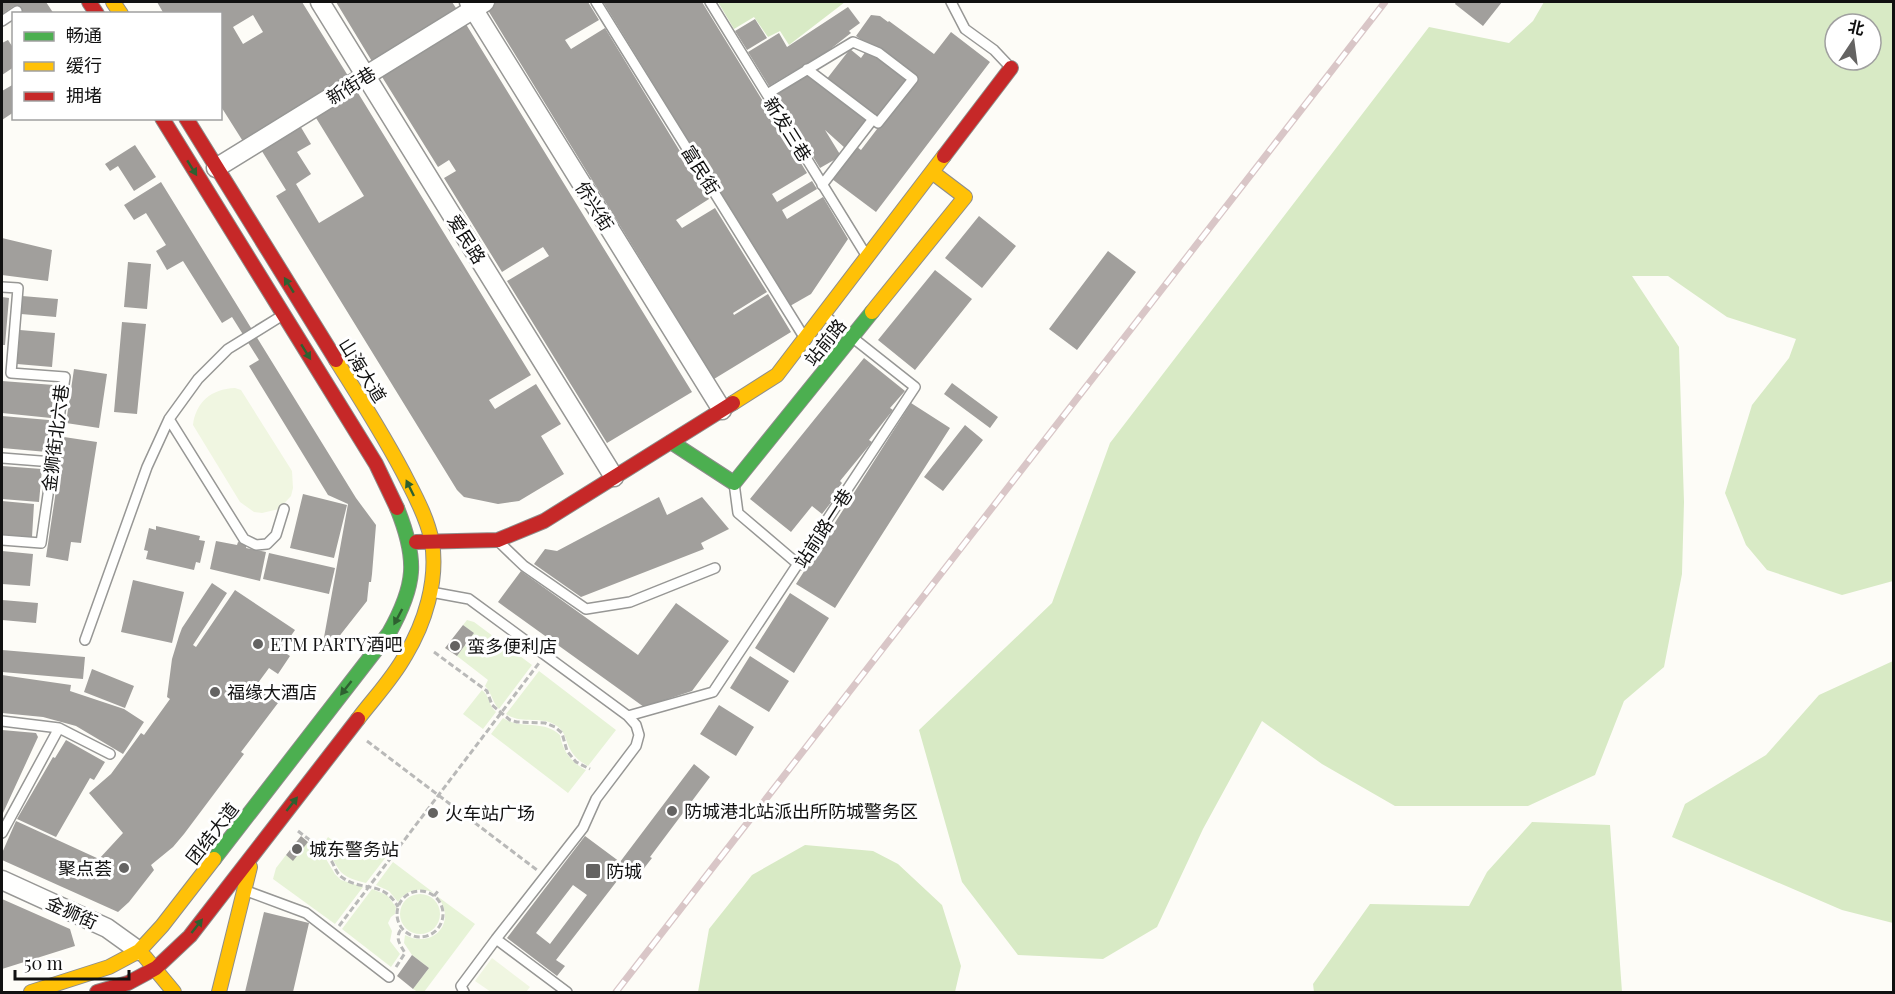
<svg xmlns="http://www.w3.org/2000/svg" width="1895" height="994" viewBox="0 0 1895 994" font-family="'Playfair Display','Noto Sans SC',serif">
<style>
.green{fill:#e7f3d7}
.forest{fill:#d8eac5;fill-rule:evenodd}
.pitch{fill:#f0f6e1}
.building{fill:#a19f9c;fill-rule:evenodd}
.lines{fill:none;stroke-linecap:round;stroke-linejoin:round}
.lane-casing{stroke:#979795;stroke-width:12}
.street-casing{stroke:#979795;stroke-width:21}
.fast-casing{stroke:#8e8d8b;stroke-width:16}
.slow-casing{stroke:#8e8d8b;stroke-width:16}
.jam-casing{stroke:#8e8d8b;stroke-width:16}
.path{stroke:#b9b9b8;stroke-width:3;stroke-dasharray:6 3;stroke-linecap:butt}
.lane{stroke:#fffffe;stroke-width:9}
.street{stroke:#fffffe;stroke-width:18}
.fast{stroke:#4caf50;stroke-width:14}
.slow{stroke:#ffc107;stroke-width:14}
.jam{stroke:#c62828;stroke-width:14}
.rail-casing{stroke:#d9c6c7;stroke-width:7}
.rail{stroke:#fff;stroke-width:4.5;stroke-dasharray:14;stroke-linecap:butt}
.oneway{fill:#2e6030}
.poi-dot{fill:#646362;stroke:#fff;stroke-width:2}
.labels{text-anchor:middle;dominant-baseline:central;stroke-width:6;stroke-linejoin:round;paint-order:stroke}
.street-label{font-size:18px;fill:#111;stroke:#fff}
.poi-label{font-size:18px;fill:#111;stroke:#fff;text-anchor:start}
</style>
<rect width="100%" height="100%" fill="#fdfcf7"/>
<path class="green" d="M467 620 474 622 532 665 499 709C492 702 492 693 485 686L488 680 457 656 474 633 463 625Z
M539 671 616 730 588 766C562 752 571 736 557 726 541 715 522 725 506 714Z
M482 690C490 696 488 705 496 712L483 729 463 714Z
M503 718C522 730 543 719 560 735 563 752 571 762 586 770L568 793 491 734Z
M328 837 355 857 367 842 386 857 366 883C332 875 343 868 322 846Z
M308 842 323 854 335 874 341 880 363 887 335 924 273 879 276 868 286 855 293 860Z
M393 862 434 893C420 887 407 889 398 902L389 891 376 885Z
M372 889 387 895 396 907 395 914 391 917 388 923 392 931 390 941 400 954 391 967 342 929Z
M400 914a20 20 0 1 1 40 0a20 20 0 1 1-40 0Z
M437 896 475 924 424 992H418L413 989 429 968 412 955 404 943 405 935C434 950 458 921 437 896Z"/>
<path class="forest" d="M718 2H845L789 45 780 31 768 37 754 17 734 29Z
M1544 2H1893V581L1842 595 1767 570 1746 545 1725 493 1752 405 1789 358 1796 339 1727 317 1668 276H1632L1679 347 1684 502 1682 574 1664 667 1624 701 1595 775 1528 806H1395L1322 764 1262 721 1203 829 1157 927 1103 959 1018 955 962 882 919 730 1052 603 1110 443 1429 27 1509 43 1533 21ZM1835 24H1871V60H1835Z
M1893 661V923L1842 910 1672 837 1685 804 1766 755 1819 695Z
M1532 822 1610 825 1622 992H1314L1313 984 1370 904 1469 906 1487 872Z
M805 845 873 851 898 864 942 905 961 966 955 992H698L709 929 752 875Z"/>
<path class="pitch" d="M235 388 241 390 292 471 293 488 291 496 279 509 262 513 254 512 240 502 193 425C196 402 211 389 235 388Z
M492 958 530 987 526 992H491L475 981Z"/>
<path class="building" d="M2 2H46L54 14H19L14 6 2 14Z
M157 2H302L350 79 244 143 220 105V14H164ZM253 15 263 32 243 44 233 27Z
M336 2H452L458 11 373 63Z
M495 2H588L599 20 565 40 571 49 605 28 709 199 676 220 682 228 715 208 767 292 733 313 734 315 768 294 791 332 714 379 486 7Z
M603 2H702L807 173 772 194 777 202 812 181 817 189 782 210 787 219 823 197 848 239 811 294 790 306Z
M1456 2H1502L1483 26 1455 4Z
M848 7 860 23 849 31 851 33 828 51 769 86 748 52 779 33 787 47Z
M871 15 880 16 888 22 889 21 934 54 951 32 990 62 876 212 832 179 857 147 861 150 916 78 871 44 870 46 856 36Z
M755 19 767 38 747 50 735 31Z
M464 21 692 392 607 443 507 281 549 256 543 247 502 272 444 178 456 171 449 160 438 167 379 72Z
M8 40 14 49V67L2 75V43Z
M850 49 861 58 866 51 877 55 909 80 877 120 826 80Z
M809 73 868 119 845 148 825 130 841 156 820 168 774 94Z
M14 84V112L2 120V91Z
M355 88 531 375 489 400 495 409 536 384 561 424 541 436 564 474 519 501 498 504 464 497 457 490 276 196 286 190 260 148 299 124 311 144 297 152 311 174 296 184 319 223 364 196 313 113Z
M135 145 156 177 134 191 118 166 110 171 105 164Z
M161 182 356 498 376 525 372 574 371 582H369L367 601 330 648 323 643 348 504 328 495 249 366 259 360 232 317 222 323 183 261 167 270 156 251 166 245 146 213 134 220 124 205Z
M979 216 1016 246 982 288 945 258Z
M2 238 52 250 48 281 2 275Z
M1108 251 1136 272 1077 350 1049 329Z
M128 262 151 264 147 309 124 307Z
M935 270 972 299 915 370 878 340Z
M22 296 58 299 56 317 21 314Z
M2 297 9 298 5 345H2Z
M122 322 146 324 137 414 114 412Z
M20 330 55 333 52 367 17 364Z
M864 358 905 391 890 408 893 410 869 440 872 442 840 481 842 483 831 498 833 500 822 514 812 506 791 532 750 499Z
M74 369 107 374 99 428 66 423Z
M2 381 54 385 51 418 2 413Z
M952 383 998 417 990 428 944 394Z
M911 403 950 428 835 608 796 584Z
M2 416 49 420 47 452 2 448Z
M965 425 983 440 943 491 924 477Z
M64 437 97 442 81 543 71 542 68 561 46 557Z
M2 466 42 469 39 502 2 499Z
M303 494 347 505 334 558 290 548Z
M659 497 667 515 702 497 729 529 701 543 704 549 581 597 534 564 545 549 557 551Z
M2 501 34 504 32 537 2 535Z
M156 526 200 536 199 540 205 541 200 563 196 562 194 570 146 559 148 551 144 550 149 528 156 530Z
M216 541 237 545 238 542 247 544 246 548 266 552 260 581 210 569Z
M2 551 33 554 30 586 2 584Z
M269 553 335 568 329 594 263 579Z
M521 571 638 655 676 603 729 641 692 691 644 707 498 602Z
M133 580 184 592 172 643 121 632Z
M212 583 227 593 193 645 196 647 235 590 295 630 281 650 290 656 278 674 269 668 255 687 278 703 241 752 244 754 184 834 173 847 151 865 154 870 129 902 118 912 2 860V853L16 821 99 859 123 833 89 793 111 774 141 733 144 735 170 699 167 697 172 659 179 636 182 628Z
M790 593 829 618 794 673 755 648Z
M2 600 38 603 36 623 2 620Z
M463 625 474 633 457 656 445 648Z
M2 650 85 657 83 679 2 672Z
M750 656 789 681 769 712 730 688Z
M92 669 134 686 125 708 84 692Z
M2 675 71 685 70 691 124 709 144 722 123 754 76 726 43 717 2 713Z
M719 705 754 727 736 756 700 734Z
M2 730 36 733 38 737 3 813 2 812Z
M66 740 105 762 94 780 90 778 56 837 17 819 53 757 55 758Z
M694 764 710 777 650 857 652 858 638 876 627 868 556 960 565 966 557 976 507 938 585 836 620 862ZM573 885 587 895 550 944 536 933Z
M301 836 308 842 293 861 286 855Z
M2 899 70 929 75 946 2 969V927L3 926H2Z
M264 912 309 923 293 992H245Z
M412 955 429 968 413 989 397 976Z"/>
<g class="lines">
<g class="lane-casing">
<path id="lane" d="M596 2 804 337
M710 2 866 255
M951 2 965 29 994 50 1011 68
M2 21 17 11
M767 94 853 42 879 53 913 79 878 123 807 69
M822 185 873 119
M2 287 18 288 11 373 65 377 41 543 2 540
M169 419 244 539 256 545 267 544 276 535 284 509
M2 458 53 462
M734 483 738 513 799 565
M499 542 524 566 586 609 630 602 715 568
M431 592 469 599 628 716 636 725 639 735 636 746 596 799 583 828 496 939 567 992
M85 640 147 467 169 419 198 379 228 349 283 315
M628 716 713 692 915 387 824 315
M2 721 59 728 110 754
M2 833 59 728
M244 890 306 913 389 977
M464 992 461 986 496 939"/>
</g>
<g class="street-casing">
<path id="street" d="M320 2 614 477
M469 2 722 410
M216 168 485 2
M2 880 107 928 139 951"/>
</g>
<g class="fast-casing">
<path id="fast" d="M671 442 734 483 872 312
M214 859 389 633C416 585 418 560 397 508"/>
</g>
<g class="slow-casing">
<path id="slow" d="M113 2 121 14
M872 312 965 197 932 172
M336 360C361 400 387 440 408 482 418 501 428 521 432 542 438 581 425 623 405 656 393 678 374 698 358 719
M733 403 777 375 944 156
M145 957 174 992
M31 992 109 967 139 951 162 926 214 859
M219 992 250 867"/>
</g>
<g class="jam-casing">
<path id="jam" d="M89 2 97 14
M162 118 376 464 397 508
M186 118 336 360
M944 156 1011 68
M416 542 498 540 544 521 733 403
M97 992 128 983 156 968 190 936 358 719"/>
</g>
<path class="path" d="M434 652 487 691 492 705 510 720 517 722 545 723 555 727 562 733 567 751 576 762 590 769
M367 741 537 870
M298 831C309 840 322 847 330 859 335 865 335 873 343 878 364 892 383 880 398 907
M397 914a23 23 0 1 1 46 0a23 23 0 1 1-46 0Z
M434 896 438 891
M339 926 539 663
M396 967 405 953C400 944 394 938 402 928"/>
<use href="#lane" class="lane"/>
<use href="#street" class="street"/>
<use href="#fast" class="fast"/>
<use href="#slow" class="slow"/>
<use href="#jam" class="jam"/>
<g class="rail-casing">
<path id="rail" d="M616 992 1385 2"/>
</g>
<use href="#rail" class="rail"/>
</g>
<defs><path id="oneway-solid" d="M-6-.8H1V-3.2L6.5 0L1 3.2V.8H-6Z" transform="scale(1.5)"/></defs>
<g class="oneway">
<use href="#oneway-solid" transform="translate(192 168) rotate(58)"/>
<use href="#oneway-solid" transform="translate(289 285) rotate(-122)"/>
<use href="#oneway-solid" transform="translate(306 352) rotate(58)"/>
<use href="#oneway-solid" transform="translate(410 488) rotate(-116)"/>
<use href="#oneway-solid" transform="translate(398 617) rotate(118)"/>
<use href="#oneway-solid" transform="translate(346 688) rotate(128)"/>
<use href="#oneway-solid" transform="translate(292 804) rotate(-52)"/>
<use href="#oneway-solid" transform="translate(197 926) rotate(-52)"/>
</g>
<g class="poi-dot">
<circle cx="258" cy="644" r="6"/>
<circle cx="455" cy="646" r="6"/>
<circle cx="215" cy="692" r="6"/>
<circle cx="672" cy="811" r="6"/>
<circle cx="433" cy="813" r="6"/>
<circle cx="297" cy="849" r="6"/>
<circle cx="124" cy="868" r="6"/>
<rect x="585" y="863" width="16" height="16" rx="3"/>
</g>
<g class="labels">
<g class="street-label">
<text transform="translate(351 85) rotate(-32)">新街巷</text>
<text transform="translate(788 129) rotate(58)">新发三巷</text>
<text transform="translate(701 170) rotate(58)">富民街</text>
<text transform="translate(595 206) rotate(58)">侨兴街</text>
<text transform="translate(467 239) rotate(58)">爱民路</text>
<text transform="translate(825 342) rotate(-51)">站前路</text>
<text transform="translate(363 370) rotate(58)">山海大道</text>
<text transform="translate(55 438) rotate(-83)">金狮街北六巷</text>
<text transform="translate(823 528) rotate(-57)">站前路一巷</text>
<text transform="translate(212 833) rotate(-52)">团结大道</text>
<text transform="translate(72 912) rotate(24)">金狮街</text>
</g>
<g class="poi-label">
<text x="270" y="644">ETM PARTY酒吧</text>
<text x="467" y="646">蛮多便利店</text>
<text x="227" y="692">福缘大酒店</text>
<text x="684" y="811">防城港北站派出所防城警务区</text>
<text x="445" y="813">火车站广场</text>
<text x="309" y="849">城东警务站</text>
<text x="112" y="868" text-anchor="end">聚点荟</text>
<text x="606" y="871">防城</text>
</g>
</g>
<rect width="1895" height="994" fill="none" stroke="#111111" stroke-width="6"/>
<rect x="12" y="12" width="210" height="108" fill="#ffffff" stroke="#a0a0a0" stroke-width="1.5"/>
<rect x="24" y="32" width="30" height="9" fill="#4caf50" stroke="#a0a0a0" stroke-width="1.5"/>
<text x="66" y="42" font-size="18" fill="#111111">畅通</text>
<rect x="24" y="62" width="30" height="9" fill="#ffc107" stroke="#a0a0a0" stroke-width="1.5"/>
<text x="66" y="72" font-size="18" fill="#111111">缓行</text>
<rect x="24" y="92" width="30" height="9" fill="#c62828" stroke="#a0a0a0" stroke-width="1.5"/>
<text x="66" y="102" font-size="18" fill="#111111">拥堵</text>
<g transform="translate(1853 42) rotate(13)"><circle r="28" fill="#ffffff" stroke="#a0a0a0" stroke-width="1.5"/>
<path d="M0-4.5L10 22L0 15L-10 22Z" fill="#646362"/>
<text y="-9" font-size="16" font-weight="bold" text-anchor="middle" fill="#111111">北</text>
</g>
<path d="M15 970v9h114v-9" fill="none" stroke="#111111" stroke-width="3"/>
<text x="24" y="970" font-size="18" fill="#111111" stroke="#ffffff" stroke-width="4.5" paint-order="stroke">50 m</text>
</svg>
